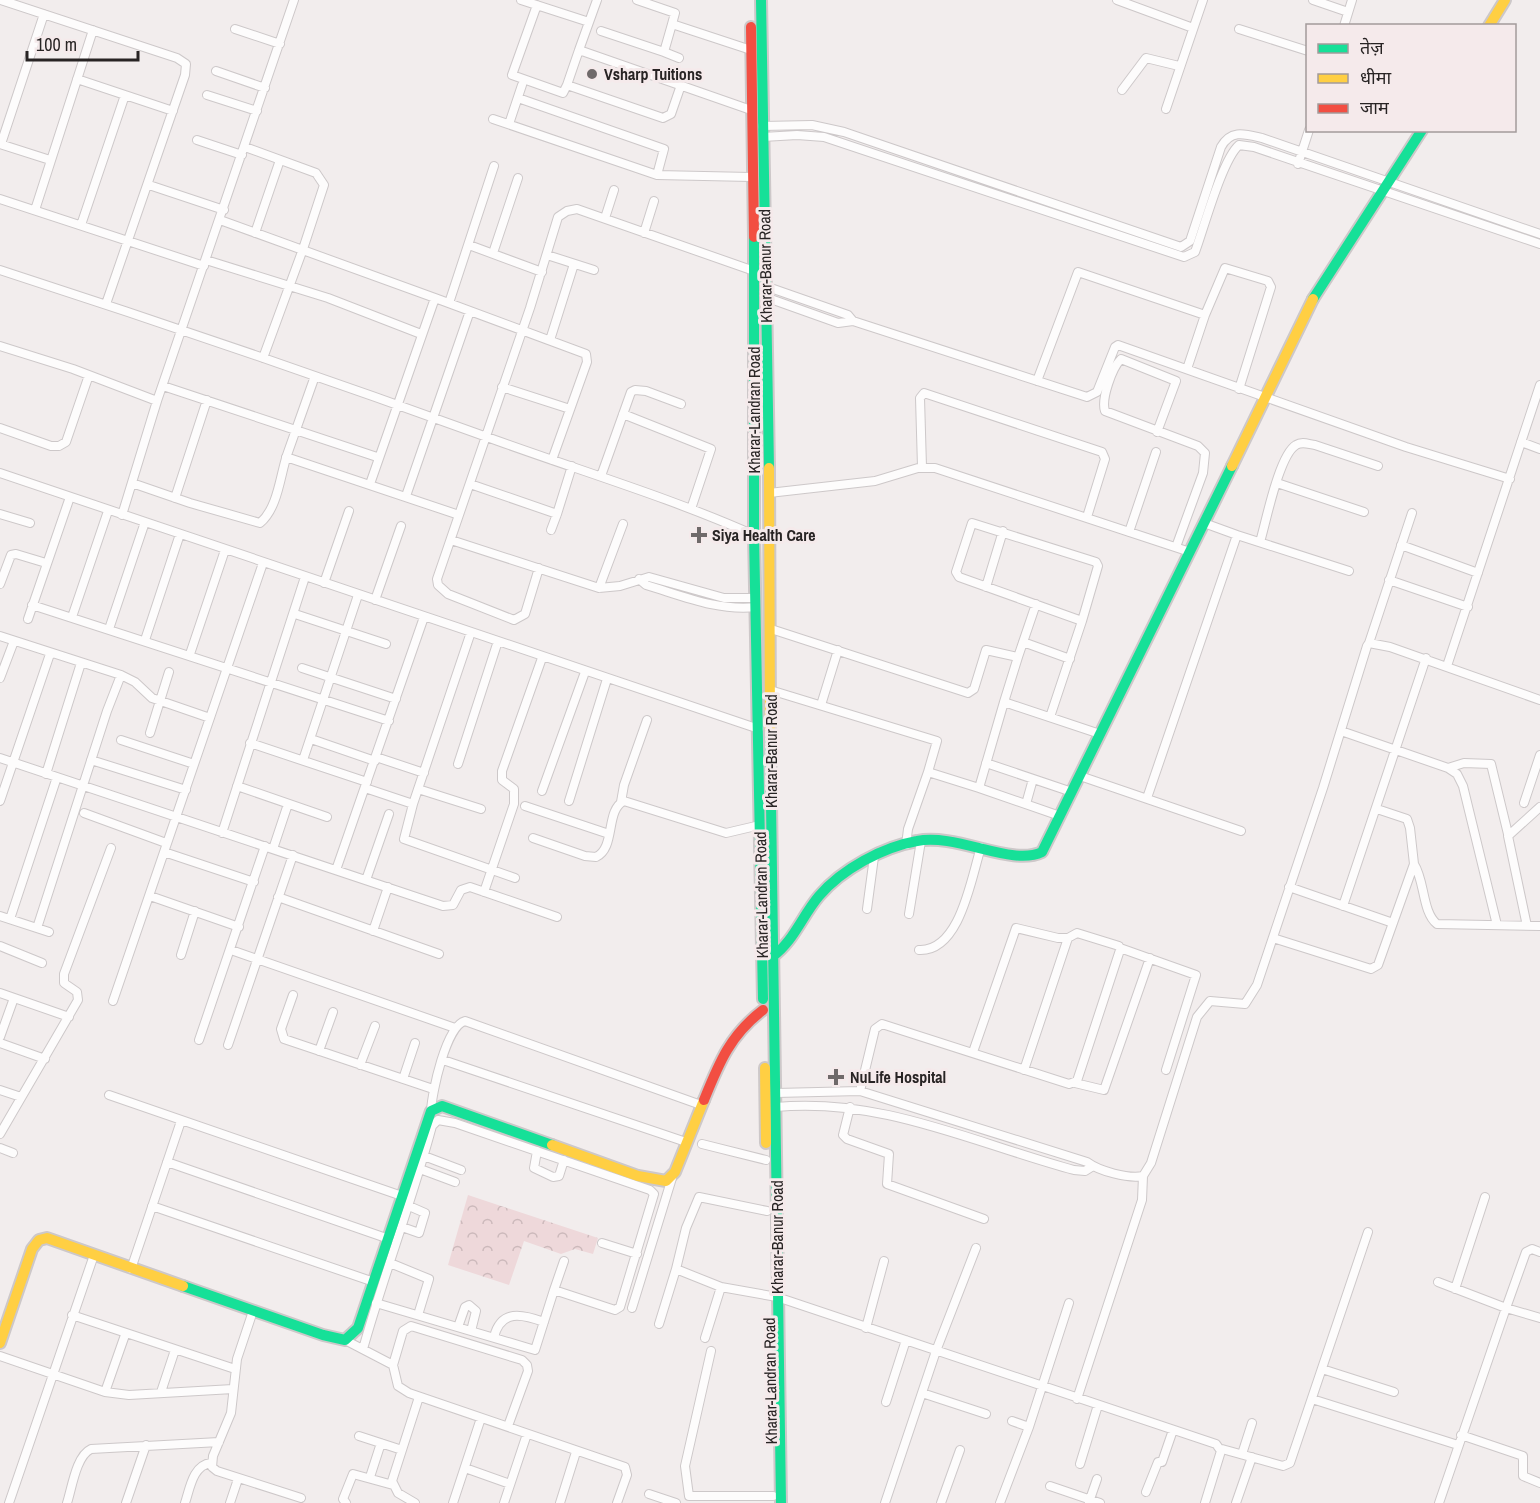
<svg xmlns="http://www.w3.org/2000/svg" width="1540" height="1503" viewBox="0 0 1540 1503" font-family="'Archivo Narrow','Noto Sans Devanagari',sans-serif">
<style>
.park{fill:url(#park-crowns)}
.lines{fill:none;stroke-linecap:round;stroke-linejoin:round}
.street-casing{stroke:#cdc8c9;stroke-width:10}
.fast-casing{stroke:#cdc8c9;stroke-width:14}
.slow-casing{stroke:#cdc8c9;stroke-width:14}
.jam-casing{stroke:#cdc8c9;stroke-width:14}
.street{stroke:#fdfcfc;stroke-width:8}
.fast{stroke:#16e098;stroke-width:10}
.slow{stroke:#ffcf43;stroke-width:10}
.jam{stroke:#f24e42;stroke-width:10}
.poi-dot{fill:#6f6a6a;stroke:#f5eaeb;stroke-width:2}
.labels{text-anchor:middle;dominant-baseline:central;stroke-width:6;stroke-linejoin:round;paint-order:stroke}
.poi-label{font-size:16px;font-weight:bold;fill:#282424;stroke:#f5eaeb;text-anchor:start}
.street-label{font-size:16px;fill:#282424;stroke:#f5eaeb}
</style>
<defs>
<pattern id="park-crowns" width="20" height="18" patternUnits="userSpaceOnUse" patternTransform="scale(1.5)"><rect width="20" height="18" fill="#eed8da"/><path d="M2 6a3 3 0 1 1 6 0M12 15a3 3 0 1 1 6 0" fill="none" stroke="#ccb9bb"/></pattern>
</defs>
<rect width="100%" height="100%" fill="#f2eded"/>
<path class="park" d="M468 1195 598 1238 593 1254 575 1249 561 1254 524 1241 509 1285 448 1265Z"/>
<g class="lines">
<g class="street-casing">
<path id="street" d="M1 0 177 58 186 64 185 75 106 304
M521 0 589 22
M597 0 579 50 751 110
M637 0 675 13 672 24
M1117 0 1193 28
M1313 0 1348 12
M537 5 512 75 563 93 567 85
M1344 26 1352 0
M235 29 280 44
M1239 29 1308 51
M601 31 664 52 672 24 751 50
M579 50 567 85 663 118 671 114 681 85
M664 52 679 58
M216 71 265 88
M77 79 173 111
M1122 90 1146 58 1179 66
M207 95 257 111
M518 98 664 149 657 175
M1166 109 1203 0
M493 119 657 175 751 177
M509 124 522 85
M762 126 812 125 844 132 1181 247 1190 241 1221 147C1231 129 1245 134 1262 138L1540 234
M763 137 797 135 824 137 1184 257 1195 252C1204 228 1222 160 1239 145L1254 147 1540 244
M197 140 242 155
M0 144 50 160
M1 144 44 14
M245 147 316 173 324 185 303 249 263 358
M1298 164 1309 130
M149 185 224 210
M0 199 204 266
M35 210 93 30
M605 218 614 190
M220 220 435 298
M81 225 125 95
M255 233 280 160
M644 233 654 201
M469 245 542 272
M493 253 518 178
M547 255 594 270
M206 260 328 298 421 334
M0 270C167 324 333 381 498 441 584 472 671 498 754 535
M765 286 848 315 853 321
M765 297 838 323 853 321 1087 397 1097 392 1115 347 1118 345 1406 447 1510 479
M449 303 494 166
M550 340 574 264
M0 346 73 369 157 401
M1187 369 1205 315 1225 268 1268 281 1271 287 1239 389
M1037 381 1078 272 1205 315
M163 386 377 457
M502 387 570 409
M623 414 711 449 691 509
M0 428 51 446H59L66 442 89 375
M1157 432 1176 381 1121 359C1112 368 1101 399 1105 411L1198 446 1205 453 1203 473 1176 547
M1521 442 1540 449
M286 457 459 515
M922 467 920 398 924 393 1102 452 1105 459 1087 517
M0 473 759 729
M601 476 631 392 635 390 646 391 681 404
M132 483 190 503 260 523C278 508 280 476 287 455 296 429 306 402 315 376
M1277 483 1364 512
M370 484 435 298 586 354 587 362 552 460
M470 484 557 514 572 466
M769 493 875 481 918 468H935L1190 552
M406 496 470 311
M175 498 207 400
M0 514 30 523
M122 515 157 401 294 0
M551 530 557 514
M1129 532 1156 452
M1237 535 1349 571
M451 540 599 588 620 586 649 577 724 598H756
M1260 542C1266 522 1279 455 1296 445 1302 441 1308 444 1315 445L1378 466
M1401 545 1478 573
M539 568 525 614 514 620 448 594 438 585 437 579 530 308 558 217 567 211 577 209 757 272
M639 579 646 585C683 596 717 611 756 607
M1389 580 1468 607
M324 583 349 511
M0 584 11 555 16 554 46 563
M986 587 1003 531
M599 588 623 524
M375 600 401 526
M32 605 389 721
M295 614 386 644
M72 617 108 511
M28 619 70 497
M109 629 145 522
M771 629 968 693 974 689 986 650 1018 657 1004 702 1100 734
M471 632 413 804 404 839 515 878
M0 636 121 675 135 682 152 698 210 718
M145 640 180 534
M1023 642 1070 659
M1369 643 1412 513
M190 654 225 550
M1018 657 1036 604
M1447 666 1540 385
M302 668 396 699
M0 678 14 641
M770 690 937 741 928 772 979 788
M1004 702 979 788 1060 816
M821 705 838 650
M1050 717 1082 621 959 577 956 572 972 523 1096 562 1098 566 1082 621
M1341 731 1448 768 1457 774 1463 786 1497 925
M150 733 169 672
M311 739 375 761
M121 740 194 764
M250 743 367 782
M376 757 424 773
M0 758 443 906 453 905 461 890 470 887 557 917
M91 760 186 790
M303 760 358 595
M986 763 1072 792
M458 764 498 641
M1448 768 1464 763 1491 764 1508 834
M46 774 81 663
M1080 776 1241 831
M237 786 327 817
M365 788 413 804
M418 789 481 809
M542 791 585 672
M1147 798 1237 535 1204 523
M0 801 50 654
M569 801 607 679
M621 802 624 785 647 720
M1524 803 1540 755
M1026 804 1033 779
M525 806 609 834
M84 813 166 843
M222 833 305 577
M533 838 585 856 596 857C616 848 605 810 624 801L726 833 760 825
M906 845 908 829 928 772
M273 849 288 804
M164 852 254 882
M1414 864C1425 881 1422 912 1437 924L1540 926
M336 870 424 617
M366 880 389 814
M1289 887 1393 923
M484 892 514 804V789L502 780V771L542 658
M150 896 239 927
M278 897 439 954
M1343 906 1426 658
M867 909 874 857
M909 914 921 841
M0 916 49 932
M10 919 57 777
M1527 926 1508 836 1540 807
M37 928 107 711 121 675
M373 931 388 887
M1273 938 1371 969 1378 965 1414 864 1410 828 1407 819 1377 809
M0 946 42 963
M1120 948 1196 975 1166 1070
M231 950 455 1028
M919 950C960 952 971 879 981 847
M181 955 195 911
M0 993 69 1017
M293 995 281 1029 284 1039 433 1089
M113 1001 263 563
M0 1037 14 998
M199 1040 265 846
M0 1043 45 1059
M228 1045 293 855
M319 1051 333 1012
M443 1060 686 1142
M360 1065 375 1026
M1024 1070 1068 938
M403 1079 415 1043
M1075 1083 1104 1090 1150 958
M0 1090 21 1097
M860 1091 875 1029 882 1024 1069 1084 1077 1081 1120 950 1119 946 1077 933 1068 938H1058L1016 928 973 1052
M776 1093 860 1091 1087 1162C1099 1171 1128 1179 1143 1176L1151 1163 1197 1017 1210 1001 1245 1004 1257 985 1323 788 1367 646 1369 643 1390 647 1540 700
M109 1095 402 1196
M776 1107C881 1097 974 1143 1074 1170L1085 1171 1093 1166
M850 1107 843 1135 847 1139 889 1154 887 1184 984 1219
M431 1111C432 1092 446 1026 465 1021L701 1105
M0 1134 78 1000 77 992 64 983V974L111 848
M702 1144 766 1160
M0 1148 13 1153
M537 1151 534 1168 553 1177 559 1176 564 1160
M424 1156 461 1170
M167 1162 389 1239
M420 1169 455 1182
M152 1206 374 1282
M767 1211 699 1197 686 1228 676 1269 721 1287 777 1297 1216 1444 1221 1451 1205 1503
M402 1227 419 1233 425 1213 409 1206
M602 1243 637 1254
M390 1263 429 1279 418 1315
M131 1269 181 1121
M1438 1282 1506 1308 1526 1252 1532 1249 1540 1252
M1455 1289 1485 1197
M554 1290 564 1261
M632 1308 672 1178
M253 1311 237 1359 231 1413 213 1456 212 1467 217 1471 301 1498
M72 1315 235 1369
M659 1324 676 1269
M458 1327 465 1307 469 1305 476 1311 471 1331
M866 1328 884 1261
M494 1337C501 1309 522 1314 544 1322
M705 1338 721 1287
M345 1340 393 1365 398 1386 409 1393 625 1467 627 1475 617 1503
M363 1349C384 1274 412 1201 432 1126L438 1120 455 1123 650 1190 654 1194 620 1307 615 1310 554 1290 535 1350 376 1303
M711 1351 685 1466 689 1496H773
M0 1356 105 1392 129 1395 233 1389
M393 1365 403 1331 411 1326 522 1360 527 1365 528 1371 508 1426
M1322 1369 1394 1392
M105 1392 125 1335
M161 1392 175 1350
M922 1393 986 1414
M1077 1399 1142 1200 1143 1176
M1312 1399 1458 1445
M886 1402 906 1340
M1012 1421 1029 1427
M1461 1435 1523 1456V1476L1540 1483
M359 1436 402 1450
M1222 1449 1283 1466 1290 1463 1368 1232
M1242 1454 1252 1423
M1080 1464 1098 1405
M465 1468 510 1484
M370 1477 381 1443
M1050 1486 1100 1503
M1146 1492 1158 1462H1162L1173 1430
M649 1494 676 1503
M1089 1502 1097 1479
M9 1503 94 1255
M67 1503C72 1488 76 1456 91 1449L219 1442
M126 1503 146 1445
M185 1503C190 1488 193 1465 211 1463
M230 1503 238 1479
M346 1503 343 1499 353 1474 393 1485
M415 1503 398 1493 392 1481 419 1397
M453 1503 481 1418
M504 1503 527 1434
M560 1503 576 1452
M885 1503 936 1351 976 1248
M941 1503 960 1450
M1000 1503 1029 1427 1069 1303
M1236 1503 1252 1457
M1439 1503 1506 1308 1540 1318"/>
</g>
<g class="fast-casing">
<path id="fast" d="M761 0 769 468
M754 237V535L763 999
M1313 299 1422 130
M770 732 781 1503
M772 957C794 941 802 916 819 896 842 869 883 847 917 841 957 833 1012 867 1042 852L1232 466
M183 1286 323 1335 345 1340 358 1328 431 1111 442 1106 552 1145"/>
</g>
<g class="slow-casing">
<path id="slow" d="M1489 26 1505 0
M1232 466 1313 299
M769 468 770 732
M765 1068 766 1143
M552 1145 638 1176 666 1181 675 1172 704 1100
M0 1343 32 1249 39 1240 47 1238 183 1286"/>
</g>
<g class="jam-casing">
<path id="jam" d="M751 27 754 237
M704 1100C719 1063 730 1035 763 1010"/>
</g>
<use href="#street" class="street"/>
<use href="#fast" class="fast"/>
<use href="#slow" class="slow"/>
<use href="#jam" class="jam"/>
</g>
<g class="poi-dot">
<circle cx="592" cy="74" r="6"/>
<path d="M696 526h6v6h6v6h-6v6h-6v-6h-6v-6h6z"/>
<path d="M833 1068h6v6h6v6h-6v6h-6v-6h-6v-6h6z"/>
</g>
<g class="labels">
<g class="poi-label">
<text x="604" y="74">Vsharp Tuitions</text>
<text x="712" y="535">Siya Health Care</text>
<text x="850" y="1077">NuLife Hospital</text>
</g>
<g class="street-label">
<text transform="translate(765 266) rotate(-91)">Kharar-Banur Road</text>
<text transform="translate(754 410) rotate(-90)">Kharar-Landran Road</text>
<text transform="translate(771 751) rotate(-90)">Kharar-Banur Road</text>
<text transform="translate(761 895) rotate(-91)">Kharar-Landran Road</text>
<text transform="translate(777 1237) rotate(-90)">Kharar-Banur Road</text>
<text transform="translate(770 1381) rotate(-91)">Kharar-Landran Road</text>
</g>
</g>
<rect x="1306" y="24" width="210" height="108" fill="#f5eaeb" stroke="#a39b9b" stroke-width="1.5"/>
<rect x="1318" y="44" width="30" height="9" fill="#16e098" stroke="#a39b9b" stroke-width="1.5"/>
<text x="1360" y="54" font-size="18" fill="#282424">तेज़</text>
<rect x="1318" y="74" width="30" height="9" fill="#ffcf43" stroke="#a39b9b" stroke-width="1.5"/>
<text x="1360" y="84" font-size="18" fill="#282424">धीमा</text>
<rect x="1318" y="104" width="30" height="9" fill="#f24e42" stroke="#a39b9b" stroke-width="1.5"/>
<text x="1360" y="114" font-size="18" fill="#282424">जाम</text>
<path d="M27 51v9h111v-9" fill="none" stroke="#282424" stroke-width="3"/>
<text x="36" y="51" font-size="18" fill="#282424" stroke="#f5eaeb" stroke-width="4.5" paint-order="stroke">100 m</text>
</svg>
